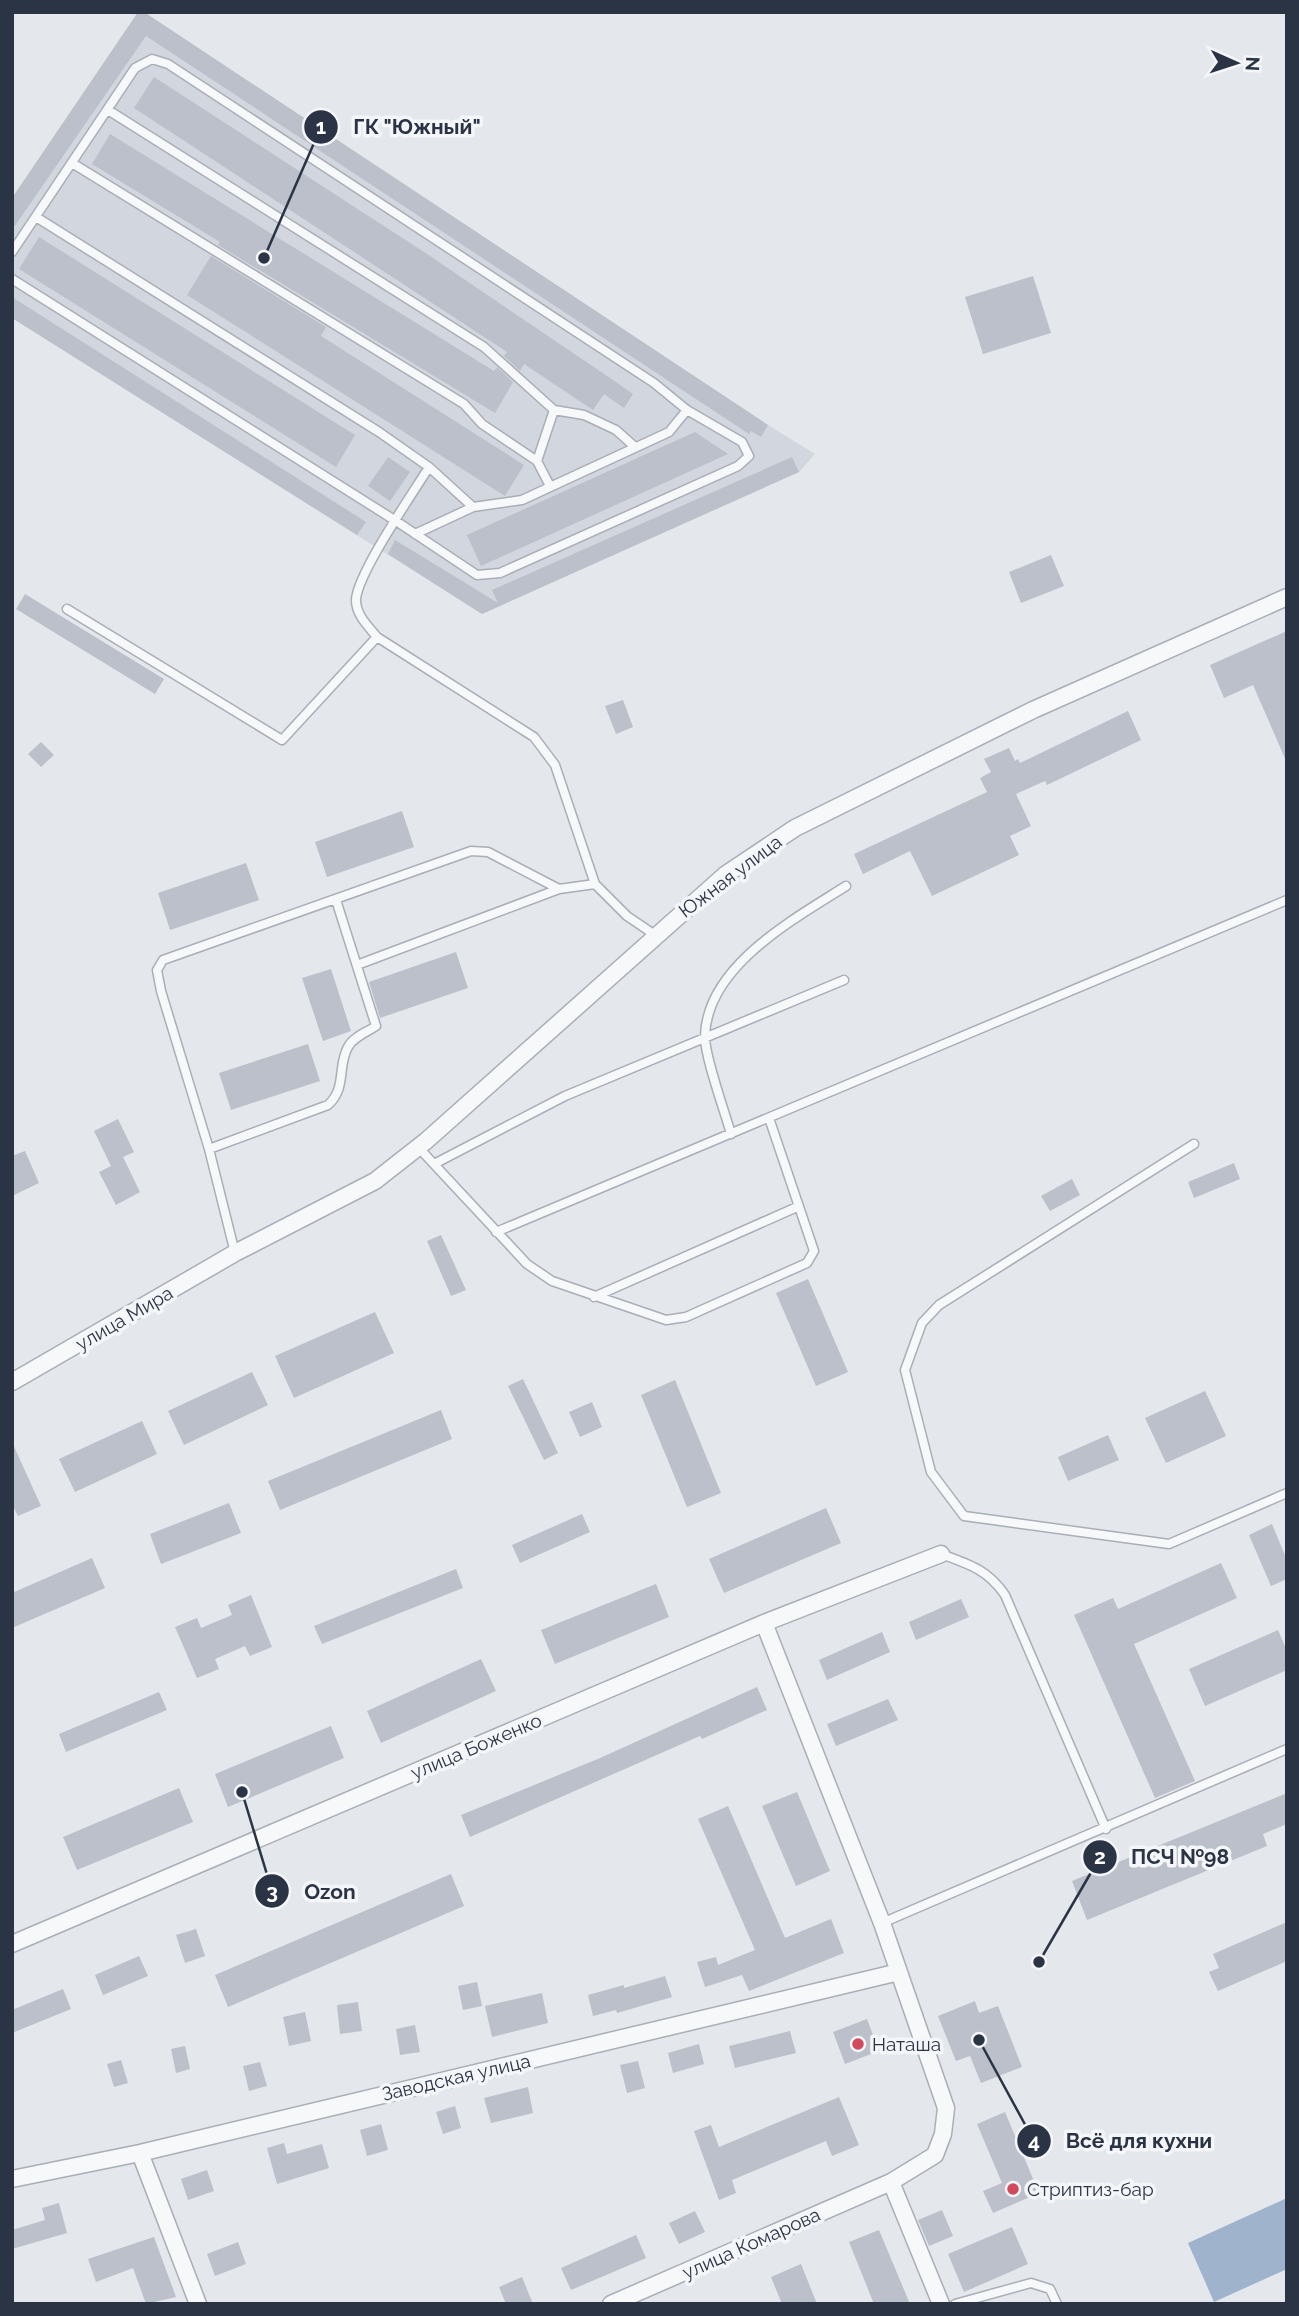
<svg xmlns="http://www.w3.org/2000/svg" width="1299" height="2316" viewBox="0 0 1299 2316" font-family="Raleway,sans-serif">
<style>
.built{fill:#d2d6de}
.water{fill:#9fb4cc}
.building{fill:#bbc0ca}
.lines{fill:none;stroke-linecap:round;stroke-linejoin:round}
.lane-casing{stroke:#a9aeb7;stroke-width:11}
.street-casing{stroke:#a9aeb7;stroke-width:19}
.lane{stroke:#f7f8fa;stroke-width:8}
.street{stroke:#f7f8fa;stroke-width:16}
.poi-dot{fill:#d1495b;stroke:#f4f6f9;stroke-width:2.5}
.labels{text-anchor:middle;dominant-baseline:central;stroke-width:7;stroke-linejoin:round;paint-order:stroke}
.street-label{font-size:19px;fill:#2b3445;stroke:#f4f6f9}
.poi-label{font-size:19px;fill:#2b3445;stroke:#f4f6f9;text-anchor:start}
.leader{fill:none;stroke:#2b3445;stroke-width:2.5}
.callout-dot{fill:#2b3445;stroke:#f4f6f9;stroke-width:2.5}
.mark-label{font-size:21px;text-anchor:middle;font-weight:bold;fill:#fff}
.callout-label{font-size:21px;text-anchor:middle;font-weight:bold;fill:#2b3445;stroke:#f4f6f9;stroke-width:7;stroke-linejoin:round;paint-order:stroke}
</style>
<rect width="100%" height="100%" fill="#e4e7ec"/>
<path class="built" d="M144 12 768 425 815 454 799 472 482 614 12 318V198Z"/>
<path class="water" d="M1287 2198V2269L1214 2302 1188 2243Z"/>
<path class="building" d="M138 12H144L768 425 761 437 751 431 749 434 146 36 12 230V198Z
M154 77 424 252 613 380 633 394 624 408 604 394 593 410 524 364 520 371 504 356 507 352 134 108Z
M110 134 494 371 497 367 513 382 495 413 218 245 220 242 92 164Z
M39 237 355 435 336 467 19 269Z
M211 256 326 327 321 336 524 465 505 496 187 295Z
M1033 276 1051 333 983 354 965 297Z
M12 297 366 522 357 535 12 318Z
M695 432 728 454 481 566 467 535Z
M388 457 410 472 390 501 368 486Z
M792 457 799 472 482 614 388 554 395 540 498 603 492 590Z
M1051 555 1064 586 1021 603 1009 572Z
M25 594 164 679 155 694 16 609Z
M1287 631V763L1253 685 1224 698 1210 665Z
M623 700 633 727 616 734 605 706Z
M1128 711 1141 740 1047 785 1045 781 1016 794 1031 826 1010 836 1019 855 932 896 910 851 863 874 854 854 987 792 980 778 991 772 984 759 1009 748 1015 761 1018 759 1020 763Z
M41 742 54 755 41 767 28 754Z
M402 811 414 847 327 877 315 842Z
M246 863 259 900 170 930 158 893Z
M456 952 468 988 380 1018 369 982Z
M331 969 351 1031 323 1041 302 978Z
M308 1044 320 1081 231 1110 219 1073Z
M118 1119 134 1152 123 1157 140 1192 116 1205 99 1172 111 1166 94 1131Z
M25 1151 39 1183 12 1196V1156Z
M1234 1163 1240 1179 1194 1198 1188 1182Z
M1072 1179 1080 1195 1050 1211 1041 1196Z
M441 1235 466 1290 451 1296 427 1241Z
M808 1279 848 1372 816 1386 776 1293Z
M375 1312 394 1353 294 1398 275 1356Z
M252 1372 268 1405 184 1445 168 1411Z
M523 1379 558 1453 544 1460 508 1386Z
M675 1380 721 1493 687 1507 641 1395Z
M1205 1391 1226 1436 1166 1463 1145 1418Z
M592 1402 602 1427 580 1437 569 1412Z
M441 1410 452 1439 280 1510 268 1481Z
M142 1421 157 1454 75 1492 59 1459Z
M1108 1435 1119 1460 1068 1481 1058 1457Z
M12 1442 41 1506 18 1516 12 1504Z
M229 1503 241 1533 161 1564 150 1534Z
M826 1508 841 1543 724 1593 709 1559Z
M582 1514 590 1532 520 1563 512 1545Z
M1272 1524 1287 1560V1579L1271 1586 1249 1535Z
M92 1558 105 1588 12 1628V1593Z
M1221 1563 1237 1598 1134 1644 1195 1781 1155 1798 1074 1615 1113 1598 1118 1609Z
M456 1569 463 1588 322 1644 314 1626Z
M656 1584 669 1617 555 1664 541 1630Z
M251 1595 272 1647 250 1656 245 1646 215 1659 219 1669 197 1678 175 1627 197 1618 201 1628 232 1615 228 1605Z
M961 1599 969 1617 916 1640 909 1622Z
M1278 1630 1287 1651V1670L1205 1706 1189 1669Z
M882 1632 890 1652 827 1680 819 1660Z
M481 1659 496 1691 381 1743 367 1711Z
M757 1687 767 1710 702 1739 700 1736 470 1837 461 1815 600 1758Z
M159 1692 167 1710 66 1752 59 1734Z
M888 1699 898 1720 836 1746 827 1724Z
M331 1726 344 1758 228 1807 215 1774Z
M179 1788 193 1822 77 1870 63 1837Z
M797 1792 830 1871 796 1886 762 1806Z
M1287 1793V1824L1263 1834 1267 1846 1087 1920 1072 1881Z
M728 1806 785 1938 831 1919 844 1953 749 1991 742 1975 705 1987 697 1962 716 1957 718 1965 755 1950 698 1819Z
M451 1874 464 1906 228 2007 215 1975Z
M1287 1922V1961L1218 1991 1209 1972 1219 1968 1213 1954Z
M196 1929 205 1956 185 1963 176 1935Z
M139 1956 148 1976 103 1995 95 1975Z
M665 1976 672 1997 617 2013 616 2010 593 2016 588 1995 624 1985V1988Z
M477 1982 482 2006 463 2010 458 1986Z
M63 1989 71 2009 12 2033V2010Z
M542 1993 548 2023 492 2037 485 2006Z
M975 2001 979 2013 998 2006 1022 2067 981 2083 970 2056 956 2061 938 2016Z
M358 2002 362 2031 340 2034 337 2005Z
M305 2012 311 2041 289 2046 283 2017Z
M867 2019 879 2051 845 2064 833 2032Z
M415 2025 420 2052 400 2055 396 2029Z
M790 2031 796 2053 735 2068 729 2046Z
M699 2044 704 2064 673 2073 668 2053Z
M185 2046 190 2069 176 2073 171 2049Z
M121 2060 128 2083 114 2087 107 2064Z
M638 2061 645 2088 627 2093 620 2065Z
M260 2062 267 2086 249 2091 243 2066Z
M528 2087 533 2113 491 2123 484 2098Z
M839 2097 859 2145 832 2156 826 2141 732 2180 736 2193 719 2200 694 2131 711 2125 719 2147Z
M455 2106 461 2128 443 2134 436 2112Z
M1005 2112 1039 2193 993 2213 983 2191 1002 2183 977 2124Z
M381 2124 388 2150 367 2156 360 2130Z
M284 2143 287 2154 322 2144 329 2168 277 2184 267 2148Z
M207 2170 214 2191 188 2200 181 2179Z
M59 2203 67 2233 12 2249V2230L45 2220 42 2208Z
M942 2210 953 2236 929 2246 918 2220Z
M695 2211 705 2232 679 2244 669 2223Z
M1012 2227 1028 2264 964 2292 948 2254Z
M879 2230 910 2304H874L849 2242Z
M636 2235 646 2258 571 2290 561 2268Z
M154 2237 176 2297 146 2304 133 2268 96 2282 88 2259Z
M238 2242 246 2264 215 2276 207 2254Z
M801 2264 817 2304H782L771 2277Z
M522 2277 533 2304H506L499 2287Z"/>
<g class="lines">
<g class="lane-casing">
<path id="lane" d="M108 110 484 347 554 410 584 415 616 430 635 447
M72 163 464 404 482 424 537 461 550 486
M36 217 379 432 429 467 473 507 522 500 669 432 687 410
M12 252 135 68 152 59 168 64 654 383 687 410 742 442 749 456 738 466 500 573 477 575 396 521 12 279
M537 461 554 410
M429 467C413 493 357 574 356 600 356 615 368 626 377 637L534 737 555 765 595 884 627 916 655 935
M415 534 473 507
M67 609 282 740 377 637
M357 965 559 889 595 884
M731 1134C725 1112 704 1055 705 1036 707 966 794 919 846 886
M1194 1144 939 1305 922 1323 905 1370 931 1472 964 1516 1169 1544 1287 1493
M418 1147 527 1264 552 1281 666 1320 686 1317 807 1263 814 1251 769 1118
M209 1149 328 1105C347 1088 337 1066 348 1047 353 1037 367 1032 376 1026L336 900
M434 1164 565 1096 844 980
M496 1232 1287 900
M235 1253 209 1149 161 991 157 970 163 960 471 851 488 852 559 889
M594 1297 797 1207
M941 1554C969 1564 988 1570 1005 1595L1106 1829
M882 1923 1287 1749
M955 2304 1031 2283 1050 2289 1057 2304"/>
</g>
<g class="street-casing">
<path id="street" d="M12 1382 235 1253 375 1181 426 1141 725 875 795 828 1033 710 1287 597
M12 1944 764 1623 941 1554
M140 2153 198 2304
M12 2179 140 2153 899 1972
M891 2182 941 2304
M611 2304 891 2182 935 2155 943 2134 946 2108 882 1923 764 1623"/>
</g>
<use href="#lane" class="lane"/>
<use href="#street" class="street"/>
</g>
<g class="poi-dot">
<circle cx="858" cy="2044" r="7"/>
<circle cx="1013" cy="2189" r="7"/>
</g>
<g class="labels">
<g class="street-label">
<text transform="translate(730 876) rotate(-37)">Южная улица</text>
<text transform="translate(124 1318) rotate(-30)">улица Мира</text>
<text transform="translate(476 1746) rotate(-23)">улица Боженко</text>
<text transform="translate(456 2077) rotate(-13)">Заводская улица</text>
<text transform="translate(751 2243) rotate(-24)">улица Комарова</text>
</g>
<g class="poi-label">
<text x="872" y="2044">Наташа</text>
<text x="1027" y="2189">Стриптиз-бар</text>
</g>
</g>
<path class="leader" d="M264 258L321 127M1039 1962L1100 1857M242 1792L272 1891M979 2040L1034 2141"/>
<g class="callout-dot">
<circle cx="264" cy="258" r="7"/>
<circle cx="1039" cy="1962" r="7"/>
<circle cx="242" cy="1792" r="7"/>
<circle cx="979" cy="2040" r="7"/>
<circle cx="321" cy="127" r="18"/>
<circle cx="1100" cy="1857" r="18"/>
<circle cx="272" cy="1891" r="18"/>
<circle cx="1034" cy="2141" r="18"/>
</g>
<g class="mark-label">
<text x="321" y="134">1</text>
<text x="1100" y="1864">2</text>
<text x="272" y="1899">3</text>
<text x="1034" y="2148">4</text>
</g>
<g class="callout-label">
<text x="417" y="134">ГК "Южный"</text>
<text x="1180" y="1864">ПСЧ №98</text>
<text x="330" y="1899">Ozon</text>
<text x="1139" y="2148">Всё для кухни</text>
</g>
<rect width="1299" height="2316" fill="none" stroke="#2b3445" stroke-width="28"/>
<g transform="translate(1236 63) rotate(93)" stroke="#f4f6f9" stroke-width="5" paint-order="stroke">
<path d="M0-5L12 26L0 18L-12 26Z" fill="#2b3445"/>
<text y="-10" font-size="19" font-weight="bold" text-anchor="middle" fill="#2b3445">N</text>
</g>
</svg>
